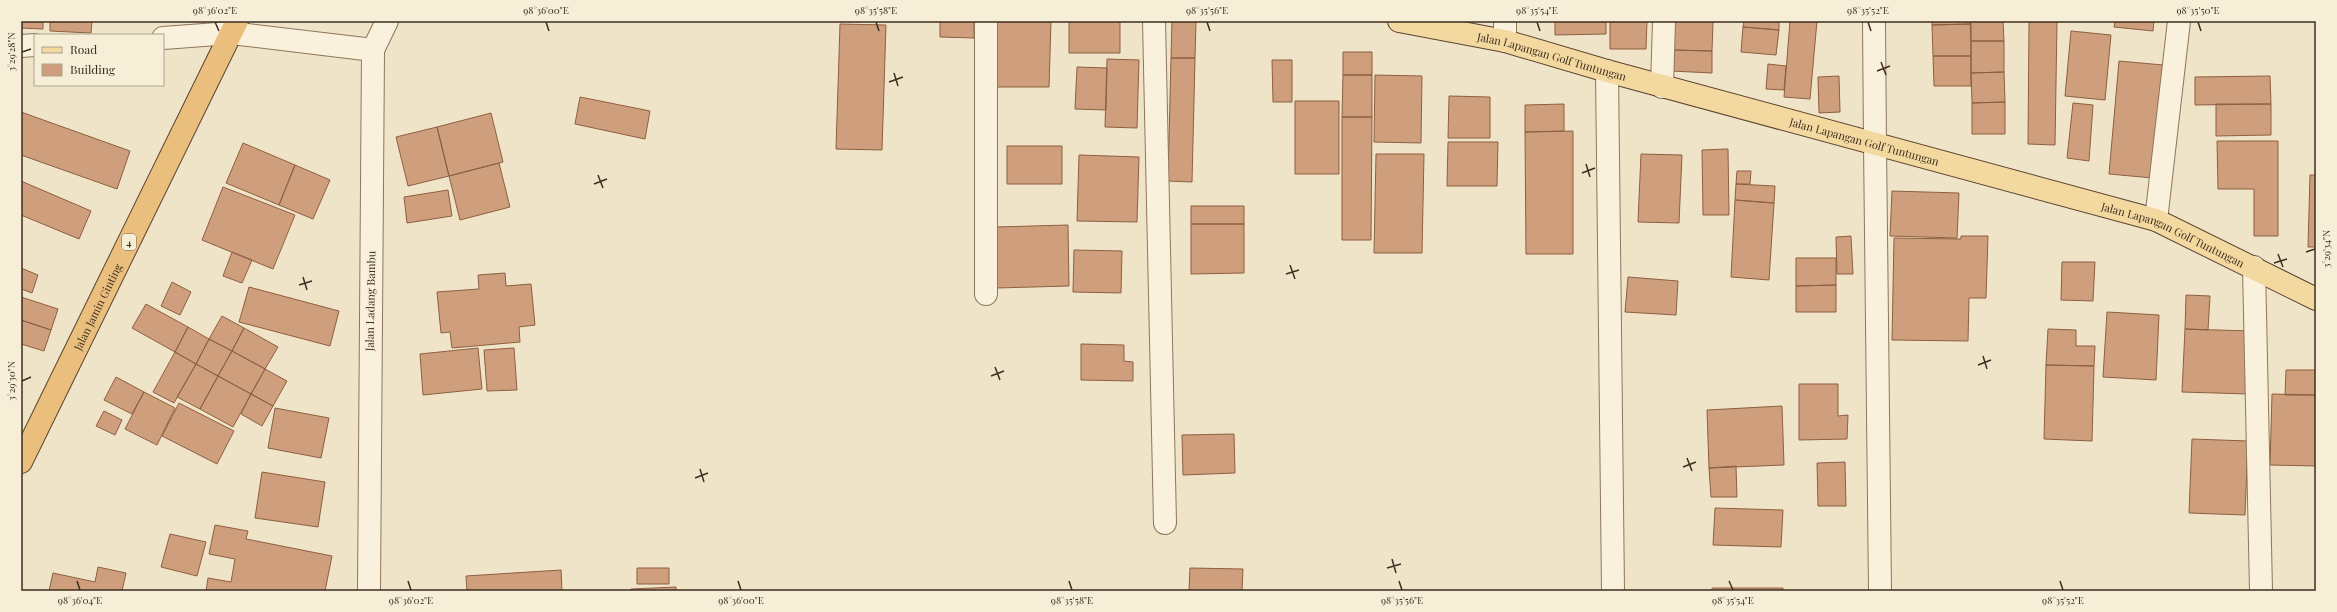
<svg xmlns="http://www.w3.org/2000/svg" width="2337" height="612" viewBox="0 0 2337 612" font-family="'Playfair Display',serif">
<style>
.building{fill:#cf9f7d;stroke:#8d5f41}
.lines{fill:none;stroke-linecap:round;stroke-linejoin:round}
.minor-casing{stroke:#8d765c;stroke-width:24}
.tertiary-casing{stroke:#8d765c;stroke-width:24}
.primary-casing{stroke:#5b4430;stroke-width:24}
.trunk-casing{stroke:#5b4430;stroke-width:24}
.minor{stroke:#faf1dc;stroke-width:22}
.tertiary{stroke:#faf1dc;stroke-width:22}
.primary{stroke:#f3d9a0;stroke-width:22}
.trunk{stroke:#eabe7c;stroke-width:22}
.ticks{fill:none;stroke:#3d2e20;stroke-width:1.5}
.labels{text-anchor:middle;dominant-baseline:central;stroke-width:3.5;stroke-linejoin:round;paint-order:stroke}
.shield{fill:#f7eed8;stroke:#756857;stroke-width:1}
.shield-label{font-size:10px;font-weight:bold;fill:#3d2e20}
.street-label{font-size:11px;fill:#3d2e20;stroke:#f7eed8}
.neatline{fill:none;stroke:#3d2e20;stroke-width:1.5}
.ticks-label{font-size:10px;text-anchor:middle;fill:#3d2e20}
</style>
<rect width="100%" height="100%" fill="#f0e4c8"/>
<path class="building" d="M21 21H43V29L21 28Z
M50 21H92L91 33 50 31Z
M940 21H974V38L940 37Z
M996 21H1051L1049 87H995Z
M1069 21H1120V53H1069Z
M1172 21H1196L1195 58H1171Z
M1555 21H1606V34L1555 35Z
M1610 21H1647L1646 49H1610Z
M1673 21H1713L1712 51 1672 50Z
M1744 21H1779V30L1743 27Z
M1790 21H1817L1810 99 1784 97Z
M1932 21H1970L1971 24 1932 25Z
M1970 21H2003L2004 41H1971Z
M2029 21H2057L2055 145 2028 144Z
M2115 21H2154L2153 31 2114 27Z
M840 24 886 25 882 150 836 149Z
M1971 24V56H1933L1932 25Z
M1743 27 1779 30 1776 55 1741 52Z
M2071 31 2111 35 2105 100 2065 96Z
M1971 41H2004V72L1971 73Z
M1672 50 1712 51V73L1671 71Z
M1343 52H1372V75H1343Z
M1933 56H1971V86H1934Z
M1171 58H1195L1192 182 1168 181Z
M1107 59 1139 60 1137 128 1105 127Z
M1272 60H1292V102H1273Z
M2119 61 2163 65 2153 178 2109 174Z
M1768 64 1786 66 1784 90 1766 89Z
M1077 67 1107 68 1106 110 1075 109Z
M2004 72 2005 102 1972 103 1971 73Z
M1343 75H1372V117H1342Z
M1375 75 1422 76 1421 143 1374 142Z
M1839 76 1840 112 1819 113 1818 77Z
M2270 76 2271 104 2195 105V77Z
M1449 96 1490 97V138H1448Z
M580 97 650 111 645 139 575 124Z
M1295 101H1339V174H1295Z
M2005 102V134H1972V103Z
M2073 103 2093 105 2089 161 2067 158Z
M1564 104V131L1525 132V105Z
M2216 104H2271V135L2216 136Z
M21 112 130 151 117 189 21 155Z
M491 113 503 162 449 176 437 127Z
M1342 117H1372L1371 240H1342Z
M437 127 449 176 408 186 396 137Z
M1573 131V254H1526L1525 132Z
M2217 141H2278V236H2254V189H2218Z
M1448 142H1498L1497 186H1447Z
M243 143 295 165 279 205 226 183Z
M1007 146H1062V184H1007Z
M1728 149 1729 215H1703L1702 150Z
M1376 154H1424L1422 253H1374Z
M1641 154 1682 155 1679 223 1638 222Z
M1079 155 1139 157 1137 222 1077 221Z
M499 163 510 207 460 220 449 176Z
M295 165 330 180 313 219 279 205Z
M1737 171H1751L1750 184H1736Z
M2310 175H2316V247H2308Z
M21 181 91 211 79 239 21 215Z
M1736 184 1775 186 1774 203 1735 200Z
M223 187 295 215 273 269 202 240Z
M448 190 452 216 407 223 404 197Z
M1892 191 1959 193 1957 238 1890 236Z
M1735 200 1774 203 1769 280 1731 277Z
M1191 206H1244V224H1191Z
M1191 224H1244V273L1191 274Z
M1068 225 1069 286 997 288 996 227Z
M1851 236 1853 274H1837L1836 237Z
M1961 236H1988L1986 298H1969L1968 341 1892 340 1894 238 1961 239Z
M1074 250 1122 251 1121 293 1073 292Z
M232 252 252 260 242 283 223 276Z
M1796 258H1836V285L1796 286Z
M2062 262H2095L2093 301 2061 300Z
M21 268 38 275 32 293 21 289Z
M505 273 506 286 531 284 535 325 519 327 520 342 452 348 450 332 441 333 437 292 479 289 478 275Z
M1628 277 1678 281 1676 315 1625 312Z
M172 282 191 292 180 315 161 306Z
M1836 285V312H1796V286Z
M249 287 339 311 330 346 239 322Z
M2186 295 2210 296 2208 330 2185 329Z
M21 297 58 309 51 330 21 320Z
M146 304 188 327 175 352 132 328Z
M2107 312 2159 315 2156 380 2103 377Z
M222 316 244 328 232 351 209 339Z
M21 320 51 330 44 351 21 344Z
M188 327 209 339 196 364 175 352Z
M244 328 278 347 265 369 232 351Z
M2048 329 2076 330V346H2095L2094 366 2046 365Z
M2185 329 2251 331 2248 394 2182 392Z
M209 339 232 351 218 376 196 364Z
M1081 344 1124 345V361L1133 362V381L1081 380Z
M478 348 482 389 423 395 420 354Z
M514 348 517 390 487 391 484 350Z
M232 351 265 369 251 394 218 376Z
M175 352 196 364 174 403 153 392Z
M196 364 218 376 200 409 177 397Z
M2046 365 2094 366 2092 441 2044 439Z
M265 369 287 381 273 406 251 394Z
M2286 370H2316V395H2285Z
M218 376 251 394 233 427 200 409Z
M116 377 144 392 132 414 104 400Z
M1799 384H1838V416L1848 415 1847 439 1799 440Z
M144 392 175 408 157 445 125 429Z
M251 394 273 406 262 426 241 414Z
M2272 394 2316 395V466L2270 465Z
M179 403 234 431 217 464 162 436Z
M1782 406 1784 465 1709 468 1707 410Z
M275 408 329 418 321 458 268 448Z
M104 411 122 420 115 435 96 426Z
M1234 434 1235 473 1183 475 1182 435Z
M2192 439 2248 441 2245 515 2189 513Z
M1845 462 1846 506H1818L1817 463Z
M1736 466 1737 497H1711L1709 468Z
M262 472 325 482 318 527 255 518Z
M1715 508 1783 510 1781 547 1713 545Z
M215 525 248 531 246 539 332 556 325 591H206L208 578 231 582 235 559 209 554Z
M170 534 206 542 197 576 161 567Z
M98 567 126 573 122 591H49L53 573 95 582Z
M637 568H669V584H637Z
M1190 568 1243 569 1242 591H1189Z
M561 570 562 591H467L466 576Z
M676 587V591H631V589Z
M1712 588H1783V591H1712Z"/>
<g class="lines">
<g class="minor-casing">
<path id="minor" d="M986 21V294
M1154 21 1165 523
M1874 21 1875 144
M163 38 231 33 373 50 369 591
M1505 41V21
M21 46 35 45
M373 50 387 21
M1607 71 1613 591
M1662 87 1664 21
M2156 220 2179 21
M2254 267 2261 591"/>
</g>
<g class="tertiary-casing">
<path id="tertiary" d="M1875 144 1880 591"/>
</g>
<g class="primary-casing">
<g id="primary">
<path id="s1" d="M1399 21 1505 41 1607 71 2156 220 2316 299"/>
</g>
</g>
<g class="trunk-casing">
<g id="trunk">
<path id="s2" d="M21 462 237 21"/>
</g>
</g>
<use href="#minor" class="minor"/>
<use href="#tertiary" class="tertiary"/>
<use href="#primary" class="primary"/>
<use href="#trunk" class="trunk"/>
</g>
<path class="ticks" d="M215 22 219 31M546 22 549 31M876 22 879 31M1207 22 1210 31M1537 22 1540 31M1868 22 1871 31M2198 22 2201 31M22 52 31 49M1881 62 1886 75M1877 71 1890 66M894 73 898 86M889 82 903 77M1586 164 1590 177M1582 173 1595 168M598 175 603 188M594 184 607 179M2306 252 2315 249M2278 254 2283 267M2274 263 2287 259M1290 265 1295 279M1286 274 1299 270M303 277 307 290M299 285 312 281M1983 356 1987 369M1978 365 1991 360M995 367 1000 380M991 376 1004 371M22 381 31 377M1687 458 1692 471M1683 467 1696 462M700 469 704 482M695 478 708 473M1392 559 1396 573M1387 568 1401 564M77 581 80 590M408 581 411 590M738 581 741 590M1069 581 1072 590M1399 581 1402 590M1729 581 1733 590M2060 581 2063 590"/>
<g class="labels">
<rect class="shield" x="122" y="234" width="14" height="16" rx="3"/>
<g class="shield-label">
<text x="129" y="242">4</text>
</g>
<g class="street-label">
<text stroke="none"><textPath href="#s1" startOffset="157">Jalan Lapangan Golf Tuntungan</textPath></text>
<text stroke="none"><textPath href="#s1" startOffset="481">Jalan Lapangan Golf Tuntungan</textPath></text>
<text stroke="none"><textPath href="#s1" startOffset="804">Jalan Lapangan Golf Tuntungan</textPath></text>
<text transform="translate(370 301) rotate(-89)">Jalan Ladang Bambu</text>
<text stroke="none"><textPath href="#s2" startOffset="173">Jalan Jamin Ginting</textPath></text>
</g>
</g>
<rect width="2337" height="612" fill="none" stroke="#f7eed8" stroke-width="44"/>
<rect x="34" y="34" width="130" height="52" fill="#f7eed8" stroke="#ada18e"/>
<rect x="42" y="47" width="20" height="6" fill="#f3d9a0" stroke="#ada18e"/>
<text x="70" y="54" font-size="12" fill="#3d2e20">Road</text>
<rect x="42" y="64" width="20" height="12" fill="#cf9f7d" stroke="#ada18e"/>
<text x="70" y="74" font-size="12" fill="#3d2e20">Building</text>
<rect x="22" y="22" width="2293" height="568" class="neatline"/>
<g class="ticks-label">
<text x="215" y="14">98°36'02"E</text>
<text x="546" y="14">98°36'00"E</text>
<text x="876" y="14">98°35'58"E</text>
<text x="1207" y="14">98°35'56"E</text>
<text x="1537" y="14">98°35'54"E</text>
<text x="1868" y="14">98°35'52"E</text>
<text x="2198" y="14">98°35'50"E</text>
<text transform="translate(11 52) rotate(-90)" y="4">3°29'28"N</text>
<text transform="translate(2326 249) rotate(-90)" y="4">3°29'34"N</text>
<text transform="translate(11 381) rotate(-90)" y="4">3°29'30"N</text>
<text x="80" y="604">98°36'04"E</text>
<text x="411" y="604">98°36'02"E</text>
<text x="741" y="604">98°36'00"E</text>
<text x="1072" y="604">98°35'58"E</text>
<text x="1402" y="604">98°35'56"E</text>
<text x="1733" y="604">98°35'54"E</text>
<text x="2063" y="604">98°35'52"E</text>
</g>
</svg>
